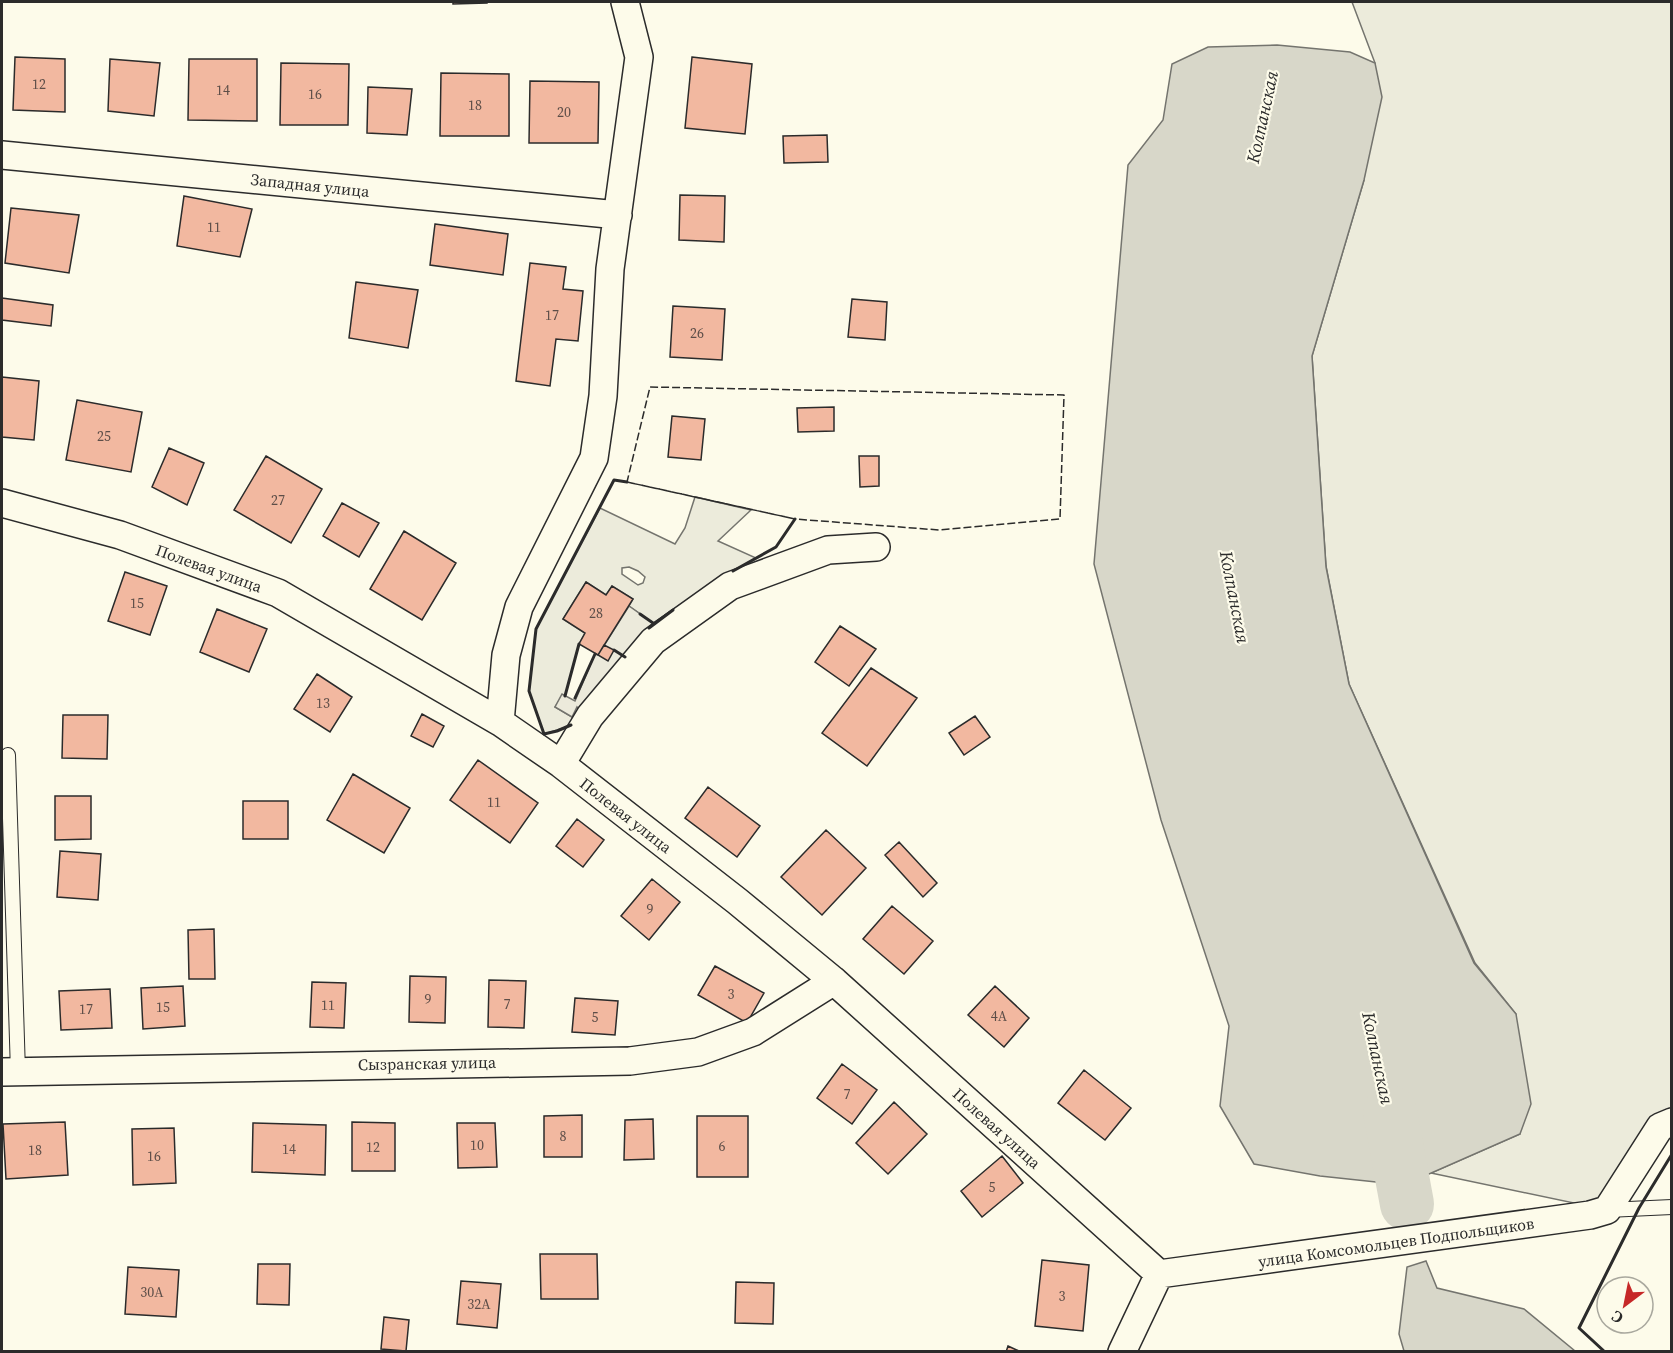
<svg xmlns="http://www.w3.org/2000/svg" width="1673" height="1353" viewBox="0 0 1673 1353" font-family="'Source Serif 4',serif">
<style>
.green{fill:#ecebdb;stroke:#74746e;stroke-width:1.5;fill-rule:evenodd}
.parking{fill:#eceadb;stroke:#74746e;stroke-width:1.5}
.water{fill:#d8d7c9;stroke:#74746e;stroke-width:1.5}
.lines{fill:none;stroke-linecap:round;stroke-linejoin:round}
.river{stroke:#d8d7c9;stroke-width:54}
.building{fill:#f2b8a0;stroke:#2b2b2b;stroke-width:1.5}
.lane-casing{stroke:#2b2b2b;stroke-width:16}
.street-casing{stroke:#2b2b2b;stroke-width:30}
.lane{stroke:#fdfbea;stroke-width:14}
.street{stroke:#fdfbea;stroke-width:27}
.fence{stroke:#2b2b2b;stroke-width:1.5;stroke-dasharray:8 3;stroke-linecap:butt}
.wall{stroke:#2b2b2b;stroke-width:3}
.labels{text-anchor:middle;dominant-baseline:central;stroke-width:4.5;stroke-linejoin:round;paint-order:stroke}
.number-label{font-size:14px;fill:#5d4e48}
.street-label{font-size:16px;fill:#2b2b2b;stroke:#fdfbea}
.water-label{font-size:18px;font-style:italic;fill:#2b2b2b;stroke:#fdfbea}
</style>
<rect width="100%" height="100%" fill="#fdfbea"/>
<path class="green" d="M1352 2H1671V1122L1607 1210 1431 1173 1520 1134 1516 1014 1475 963 1349 684 1326 566 1312 356 1364 180 1375 63Z
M695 497 751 510 718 541 756 558 716 581 653 623 629 606 633 599 612 586 606 595 586 582 563 619 585 633 579 644 565 696 563 695 555 707 572 717 575 721 570 726 544 734 529 691 536 629 600 508 675 544 685 528ZM629 567 638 571 645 577 643 583 638 585 622 574V568Z"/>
<path class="parking" d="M629 606 653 623 581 712 577 707 572 717 555 707 562 694 575 701 595 654 598 655Z"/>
<path class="water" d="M1277 45 1350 52 1375 63 1382 97 1364 180 1312 356 1326 567 1349 684 1474 963 1516 1014 1531 1104 1520 1134 1404 1185 1320 1176 1254 1164 1220 1106 1229 1026 1161 820 1094 564 1128 165 1163 120 1172 64 1208 47Z
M1426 1261 1437 1288 1524 1309 1575 1351H1404L1399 1334 1407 1267Z"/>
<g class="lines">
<path class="river" d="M1390 1112 1407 1204"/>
</g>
<path class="building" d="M453 2H487V3L453 4Z
M15 57 65 59V112L13 110Z
M692 57 752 64 745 134 685 128Z
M110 59 160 63 154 116 108 111Z
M189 59H257V121L188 120Z
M281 63 349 64 348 125H280Z
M441 73 509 74V136H440Z
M530 81 599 82 598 143H529Z
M368 87 412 89 407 135 367 133Z
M827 135 828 162 784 163 783 136Z
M680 195 725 196 724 242 679 240Z
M184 196 252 209 240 257 177 246Z
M11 208 79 215 69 273 5 263Z
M435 224 508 234 503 275 430 265Z
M530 263 566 267 563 289 583 291 578 341 556 339 550 386 516 381Z
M356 282 418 290 408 348 349 338Z
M2 298 53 305 51 326 2 320Z
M852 299 887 302 885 340 848 337Z
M673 306 725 309 722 360 670 357Z
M2 377 39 381 34 440 2 437Z
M77 400 142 412 131 472 66 460Z
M834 407V431L798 432 797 408Z
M672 416 705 419 701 460 668 457Z
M169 448 204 463 187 505 152 487Z
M266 456 322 489 291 543 234 510Z
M859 456H879V486L860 487Z
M342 503 379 523 359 557 323 536Z
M404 531 456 563 422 620 370 589Z
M125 572 167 586 150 635 108 621Z
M586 582 606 595 612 586 633 599 598 655 579 644 585 633 563 619Z
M217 609 267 629 249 672 200 652Z
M840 626 876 649 849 686 815 662Z
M604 645 614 650 608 661 598 655Z
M871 668 917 698 867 766 822 733Z
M317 674 352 697 330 732 294 709Z
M422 714 444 726 433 747 411 736Z
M63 715H108L107 759 62 758Z
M975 716 990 737 964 755 949 733Z
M478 760 538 803 510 843 450 800Z
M353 774 410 808 384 853 327 820Z
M708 787 760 826 737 857 685 818Z
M55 796H91V839L55 840Z
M243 801H288V839H243Z
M577 819 604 840 583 867 556 846Z
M826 830 866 868 822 915 781 877Z
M899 842 937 883 923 897 885 855Z
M60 851 101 854 98 900 57 897Z
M652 879 680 902 649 940 621 916Z
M892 906 933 941 904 974 863 939Z
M214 929 215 979H189L188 930Z
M715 966 764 993 747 1023 698 995Z
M410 976 446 977 445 1023 409 1022Z
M489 980 526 981 524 1028 488 1027Z
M312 982 346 983 344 1028 310 1027Z
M183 986 185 1026 143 1029 141 988Z
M995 986 1029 1018 1004 1047 968 1015Z
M110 989 112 1028 61 1030 59 991Z
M575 998 618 1001 615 1035 572 1032Z
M842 1064 877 1090 852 1124 817 1098Z
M1084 1070 1131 1108 1105 1140 1058 1103Z
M894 1102 927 1134 888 1174 856 1143Z
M582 1115V1157H544V1116Z
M697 1116H748V1177H697Z
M653 1119 654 1159 624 1160 625 1120Z
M65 1122 68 1175 6 1179 3 1124Z
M352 1122 395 1123V1171H352Z
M253 1123 326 1125 325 1175 252 1172Z
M457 1123H495L497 1167 458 1168Z
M174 1128 176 1183 133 1185 132 1129Z
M1002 1156 1023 1183 982 1217 961 1191Z
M540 1254H597L598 1299H541Z
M1042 1260 1089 1265 1083 1331 1035 1326Z
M258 1264H290L289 1305 257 1304Z
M128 1267 179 1270 176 1317 125 1314Z
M461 1281 501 1284 497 1328 457 1324Z
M736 1282 774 1283 773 1324 735 1323Z
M384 1317 409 1320 406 1351 381 1349Z
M1008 1346 1021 1352H1006Z"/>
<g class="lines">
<g class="lane-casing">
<path id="lane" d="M8 755 18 1072
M1607 1210 1672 1207"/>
</g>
<g class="street-casing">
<path id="street" d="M2 155 618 215
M2 503 120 535 278 593 500 722 561 764 737 901 834 981 1159 1274
M500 722 506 655 519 607 594 458 603 396 610 269 639 57 625 2
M561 764 590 716 653 641 730 586 828 550 876 547
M2 1072 630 1061 698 1052 753 1032 834 981
M1159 1274 1590 1215 1607 1210 1660 1127 1672 1122
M1122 1352 1159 1274"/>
</g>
<use href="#lane" class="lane"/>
<use href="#street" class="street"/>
<path class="fence" d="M627 482 795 519 939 530 1060 519 1064 395 650 387 627 482 795 519"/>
<path class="wall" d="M733 571 776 547 795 519
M640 614 653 623
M649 628 673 610
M614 650 625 657
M565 696 579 644
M575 698 595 654
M571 725 557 731 544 734 529 691 536 629 614 480 627 482
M1605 1352 1579 1328 1639 1208 1672 1154"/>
</g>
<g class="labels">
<g class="number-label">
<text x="39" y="84">12</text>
<text x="223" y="90">14</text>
<text x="315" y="94">16</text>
<text x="475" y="105">18</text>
<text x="564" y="112">20</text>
<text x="214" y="227">11</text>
<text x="552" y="315">17</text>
<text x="697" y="333">26</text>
<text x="104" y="436">25</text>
<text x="278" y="500">27</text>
<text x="137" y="603">15</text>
<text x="596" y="613">28</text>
<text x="323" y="703">13</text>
<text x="494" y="802">11</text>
<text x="650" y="909">9</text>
<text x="731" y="994">3</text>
<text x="428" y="999">9</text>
<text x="507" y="1004">7</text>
<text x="328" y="1005">11</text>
<text x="163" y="1007">15</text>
<text x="86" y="1009">17</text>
<text x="999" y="1016">4А</text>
<text x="595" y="1017">5</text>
<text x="847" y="1094">7</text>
<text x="563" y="1136">8</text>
<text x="477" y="1145">10</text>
<text x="722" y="1146">6</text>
<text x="373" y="1147">12</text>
<text x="289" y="1149">14</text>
<text x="35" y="1150">18</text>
<text x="154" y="1156">16</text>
<text x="992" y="1187">5</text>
<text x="152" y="1292">30А</text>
<text x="1062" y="1296">3</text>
<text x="479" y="1304">32А</text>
</g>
<g class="street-label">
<text transform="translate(310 185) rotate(6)">Западная улица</text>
<text transform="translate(209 568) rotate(20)">Полевая улица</text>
<text transform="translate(626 815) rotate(38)">Полевая улица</text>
<text transform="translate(427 1063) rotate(-1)">Сызранская улица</text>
<text transform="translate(997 1128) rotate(42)">Полевая улица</text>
<text transform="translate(1396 1242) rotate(-8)">улица Комсомольцев Подпольщиков</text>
</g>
<g class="water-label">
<text transform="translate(1262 117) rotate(-78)">Колпанская</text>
<text transform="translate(1235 597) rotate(79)">Колпанская</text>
<text transform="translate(1378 1058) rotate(78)">Колпанская</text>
</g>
</g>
<rect width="1673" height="1353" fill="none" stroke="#2b2b2b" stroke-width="6"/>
<g transform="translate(1625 1305) rotate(212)"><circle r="28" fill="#fdfbea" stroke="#a9a89e" stroke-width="1.5"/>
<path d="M0-4.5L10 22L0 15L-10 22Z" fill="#c62828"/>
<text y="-9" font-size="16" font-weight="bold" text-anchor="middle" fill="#2b2b2b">С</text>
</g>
</svg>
